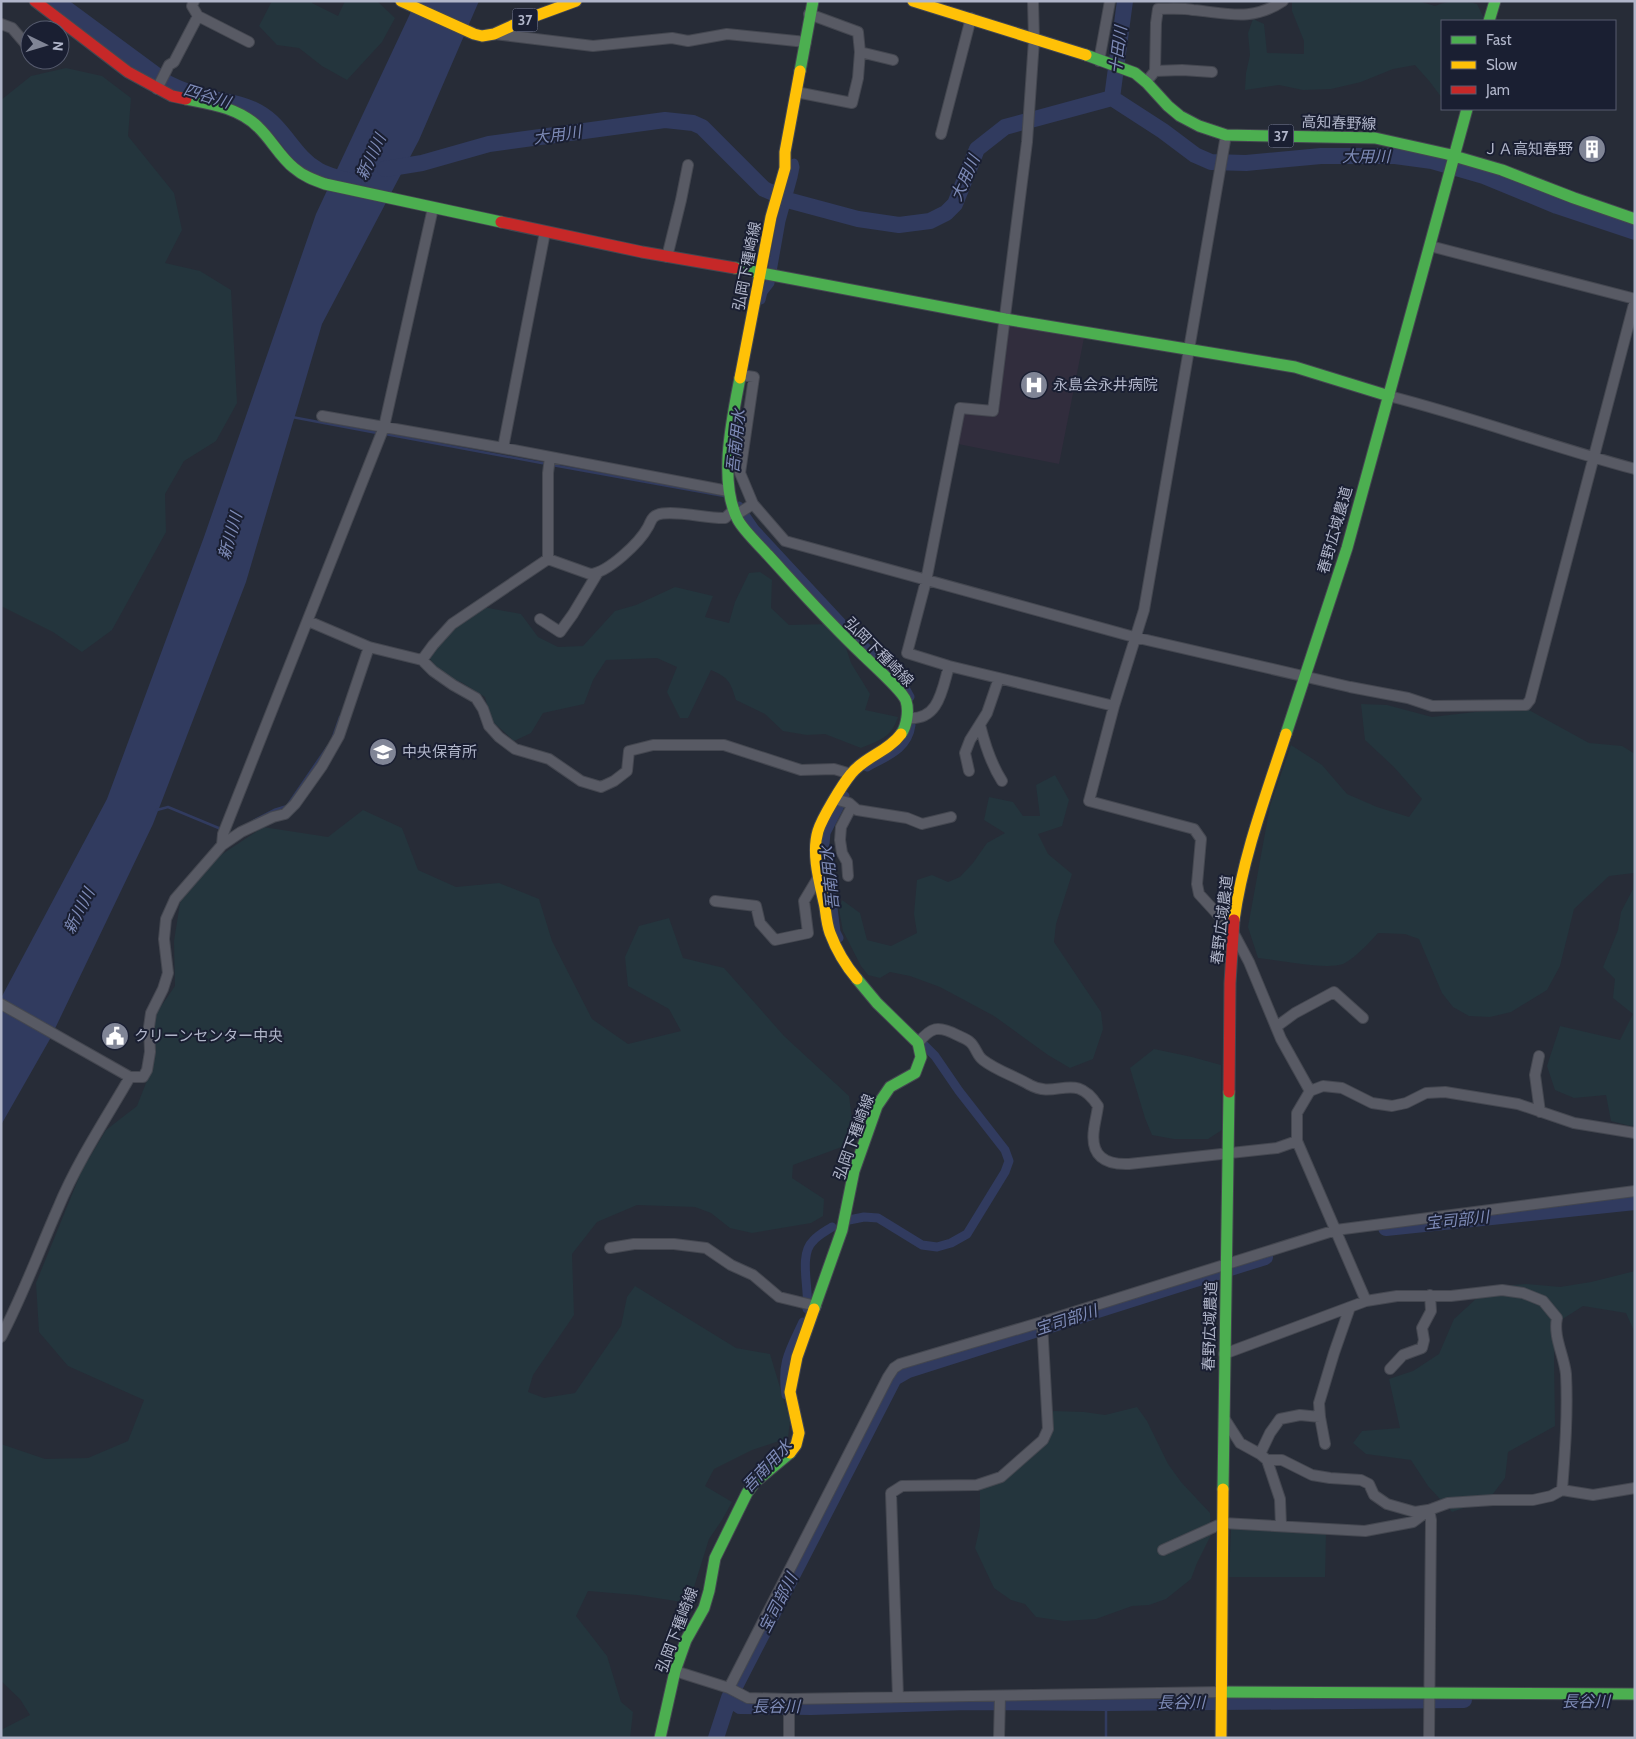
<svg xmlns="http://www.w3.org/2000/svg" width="1636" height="1739" viewBox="0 0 1636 1739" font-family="Cabin,'Noto Sans JP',sans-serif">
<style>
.medical{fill:#312d3d}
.green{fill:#24353d}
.water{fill:#313b5f}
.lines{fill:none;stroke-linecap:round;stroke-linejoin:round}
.stream{stroke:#313b5f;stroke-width:2.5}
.canal{stroke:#313b5f;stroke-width:9}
.river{stroke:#313b5f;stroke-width:16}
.street-casing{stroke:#444750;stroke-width:12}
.fast-casing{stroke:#444750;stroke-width:13}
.slow-casing{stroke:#444750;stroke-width:13}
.jam-casing{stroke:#444750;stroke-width:13}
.street{stroke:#585a64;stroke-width:10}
.fast{stroke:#4caf50;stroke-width:11}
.slow{stroke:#ffc107;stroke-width:11}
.jam{stroke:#c62828;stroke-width:11}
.labels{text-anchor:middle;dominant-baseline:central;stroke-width:4;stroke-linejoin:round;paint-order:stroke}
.shield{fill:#1a1f32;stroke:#83889c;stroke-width:1}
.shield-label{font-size:14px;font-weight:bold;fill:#b0b5c9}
.street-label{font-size:15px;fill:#b0b5c9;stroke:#1a1f32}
.poi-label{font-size:15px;fill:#b0b5c9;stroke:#1a1f32;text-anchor:start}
.water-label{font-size:16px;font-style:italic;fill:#7e8bb7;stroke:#1a1f32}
</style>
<rect width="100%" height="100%" fill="#272c37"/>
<path class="medical" d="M1008 325 1084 338 1059 464 958 444 963 411 996 413Z"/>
<path class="green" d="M272 1H312V3L338 16 345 1H377L395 18 382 42 347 80 322 66 299 48 277 45 259 26Z
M1292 1H1346L1350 3 1352 1H1418L1435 6C1447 0 1464 0 1477 4L1484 18 1483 21H1442V98L1430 82 1415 65 1393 69 1361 82 1331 89 1303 90 1279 85 1245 90 1246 73 1250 55 1248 33 1253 19 1264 24 1267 53 1304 54V41L1292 11Z
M66 68 102 76 131 98 128 136 174 193 182 230 165 263 200 271 231 290 237 403 216 441 184 461 165 494 166 532 112 630 82 652 53 632 1 606V100L31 76Z
M760 572 772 580 771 608 789 625 829 624 845 645 851 663 870 694 865 710 898 717C891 738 880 740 861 748L825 734 807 735 783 731 765 714 736 700C730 681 729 678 711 670L688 718H680L667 692 677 667 657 658 606 660 593 680 584 704 543 713 531 733 514 741 491 720 485 697 461 682 444 677 427 655 437 641 483 607 521 614 538 637 558 647 583 646 615 611 636 605 675 587 713 596 705 617 729 623 735 602 749 573Z
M1361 704 1387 705 1432 717 1475 712 1527 709 1589 743 1622 746 1635 754V1125L1631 1126 1611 1121 1606 1095 1574 1098 1555 1090 1547 1066 1560 1026 1620 1040 1633 1014 1613 998 1615 979 1603 967 1618 930 1621 912 1633 889 1634 873 1609 876 1574 909 1560 966 1547 990 1511 1012 1490 1017 1469 1016 1453 1007 1442 993 1419 939 1405 934 1378 933C1371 941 1353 960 1343 964 1325 970 1278 960 1258 958L1248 927 1270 806 1291 745 1322 765 1347 794 1377 807 1409 817 1422 799 1394 767 1365 740Z
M1055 775 1069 800 1062 826 1038 834 1048 854 1072 874 1056 924 1054 942 1101 1012 1103 1029 1093 1059 1070 1068 1048 1055 994 1016 940 987 910 976 890 972 880 978 868 975 861 966 843 931 839 910 842 900 860 913 867 940 891 946 917 933 914 914 917 880 932 875 948 882 960 877 973 863 987 843 1005 833 984 820 989 797 1013 802 1023 816H1040L1036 785Z
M363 810 402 828 418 870 456 887 499 883 539 899 552 941 592 1019 628 1044 681 1031 669 1009 628 986 625 957 639 926 669 918 683 958 724 968 784 1036 849 1096 855 1142 793 1165 792 1178 824 1199 823 1216 811 1223 752 1233 730 1228 711 1213 695 1207 637 1205 597 1222 572 1254 574 1315 533 1375 528 1392 544 1398 575 1393 621 1326 627 1297 635 1286 736 1348 770 1354 790 1421 788 1438 752 1450 714 1469 705 1486 732 1502 722 1520 709 1539 689 1603 637 1595 588 1591 576 1616 607 1656 621 1702 633 1712 630 1738H1V1730L30 1715 20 1699 1 1681V1444L45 1459 88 1458 128 1441 144 1400 68 1366 39 1332 36 1283 82 1170 106 1130 137 1106 153 1065 151 1021 175 986 174 941 181 897 215 859 263 827 328 837Z
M1154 1049 1192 1057 1221 1065 1222 1130 1208 1139H1174L1152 1135 1145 1118 1130 1068Z
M1635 1271V1333L1626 1313 1583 1306 1558 1322 1554 1355 1555 1426 1508 1452 1505 1478 1489 1499 1452 1512 1428 1486 1411 1460 1366 1454 1353 1443 1362 1431 1400 1428 1389 1379 1413 1371 1439 1354 1454 1319 1489 1287 1527 1284 1560 1287 1591 1282Z
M1137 1407 1147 1421 1168 1464 1181 1482 1210 1513 1211 1535 1197 1563 1191 1579 1166 1599 1149 1605 1132 1606 1096 1619 1064 1621 1036 1617 1025 1604 1011 1600 994 1588 975 1548 980 1526V1488L1000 1481 1018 1469 1034 1453 1051 1427 1053 1411 1084 1412 1105 1415Z
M1231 1528 1326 1534 1325 1577H1229Z"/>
<path class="water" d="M416 1H479L419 140 322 324 246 582 153 824 50 1039 1 1125V998L107 799 204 537 316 214Z"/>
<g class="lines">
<path class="stream" d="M292 417 377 433
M385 434 547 464
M552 465 724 496
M333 737 340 717
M157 810 168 807 221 829
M253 821 274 810 287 806 328 746
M1106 1738V1703"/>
<path class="canal" d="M761 300 763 292 770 283 781 221 793 177 795 167 794 163
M739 506 755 529 845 626 904 686 910 697
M867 767C887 756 908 749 911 725
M839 938 836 932 825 844 826 833 845 796
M849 1220 864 1217 878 1218 922 1245 937 1247 951 1243 967 1234 1005 1172 1009 1161 1005 1150 959 1091 935 1056 917 1038
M807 1309C810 1291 798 1255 813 1241 818 1235 826 1231 832 1227
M786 1395C781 1362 790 1350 803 1322"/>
<path class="river" d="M56 1 167 83C181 90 197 96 214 99 228 102 244 104 258 112 285 127 293 156 318 170 328 176 343 179 354 182
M1112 98 1125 1
M385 169 422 163 489 144 665 120 693 123 702 127 764 189 791 201 858 219 899 225 930 221 946 213 955 204 977 149 1005 127 1112 98 1163 131 1195 155 1211 162 1246 163 1321 156H1395L1432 161 1484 176 1557 206 1635 232
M1386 1228 1635 1202
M729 1698 740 1706 811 1707 968 1702 1106 1703 1464 1700
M716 1738 729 1698 894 1378 908 1370 1265 1257"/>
<g class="street-casing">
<path id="street" d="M1033 1 1034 40 1027 142 993 411 960 408 926 581 907 653 949 666 1114 706
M809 14 858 32 860 52 893 60
M198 16 249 42
M1 24 12 28 30 49
M495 34 593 46 672 38 688 41 727 34 806 42
M1099 61 1110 1
M1155 71 1182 70 1212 72
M1147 81 1155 71 1156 23 1158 9C1170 9 1182 8 1193 10 1227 13 1252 22 1283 1
M157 89 169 65 174 62 198 16 192 6 194 1
M796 92 852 103 858 78 860 52
M941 134 971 18
M1226 135 1144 610 1114 706 1089 801 1194 829 1201 839 1197 884 1199 894 1232 930 1249 962 1281 1039 1310 1091
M1430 246 1635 299
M667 257 681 200 688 165
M740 375 754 377 740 473 753 504 785 541 1134 637 1350 687 1408 698 1432 706 1526 705 1530 700 1635 300
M1389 396C1472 417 1552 447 1635 469
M322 416 503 448 728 491
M503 448 545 232
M736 515 753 504
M548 559V473L550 457
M540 619 560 632 573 614 597 574
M308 621 369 647
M422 660 433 671 453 685 476 698 483 709 489 726 499 737 515 749 549 759 581 781 601 787 614 781 627 771 629 751 653 745H724L801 770 834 769 851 774
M907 718C939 721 942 690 949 666
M980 725C985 745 991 764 1002 781
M969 771 965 753 970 740 987 713 999 678
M835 799 849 803 857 810 907 818 922 824 951 817
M222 845 223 834 384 427 433 208
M848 876 847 862 842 853 840 840 841 827 852 806
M715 901 756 906 760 923 775 940 808 933 804 901 819 876
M1 1004 130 1077H143L147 1070 150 1052 149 1027 151 1013 163 989 168 973 164 939 166 919 175 899 222 845 241 832 273 817 285 814 295 804 322 766 339 736 369 647 422 660 433 645 452 624 548 559 590 574C608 573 640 542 648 527 651 522 651 517 657 515 671 509 708 519 725 518L734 510
M1276 1027 1295 1013 1334 992 1363 1018
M918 1043C931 1027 938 1025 957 1035 961 1037 967 1039 970 1042 976 1047 977 1056 983 1060 997 1071 1015 1076 1030 1085 1057 1100 1075 1070 1098 1106 1097 1114 1095 1121 1094 1129 1090 1156 1105 1165 1129 1164L1277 1148 1297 1141
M1539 1056 1535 1075 1540 1112
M610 1248 634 1244H674L706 1248 731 1265 753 1275 779 1297 816 1306
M1366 1301 1297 1141V1113L1310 1091 1323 1086 1342 1088 1372 1103 1392 1106 1406 1103 1426 1093 1445 1092 1518 1104 1574 1123 1635 1133
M1 1337C23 1295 39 1251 58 1208 77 1162 105 1120 130 1077
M1224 1354 1366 1301 1397 1296H1451L1502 1290 1523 1293 1543 1301 1557 1318C1553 1337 1564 1355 1566 1374 1568 1413 1565 1452 1562 1490
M1390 1369 1403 1355 1422 1348 1424 1340 1422 1328 1431 1311 1430 1295
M1224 1418 1240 1443 1260 1454 1267 1460 1280 1499 1281 1526
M1325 1444 1320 1417 1319 1403 1334 1353 1350 1307
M1260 1454 1270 1433 1280 1419 1300 1415 1320 1417
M1267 1460H1282L1312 1475 1330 1478 1361 1480 1369 1484 1374 1495 1387 1504 1415 1512 1428 1510
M1163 1550 1223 1523 1365 1531 1413 1522 1429 1510 1448 1503 1493 1500H1533L1551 1496 1562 1490 1593 1495 1635 1488
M675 1671 729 1688 748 1698 789 1699 1222 1692
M729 1688 888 1377 894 1368 900 1364 1042 1322 1336 1230 1635 1191
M898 1697 891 1493 902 1486 977 1485 1001 1477 1043 1440 1048 1429 1042 1322
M789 1738V1699
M999 1738 1000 1696
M1429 1738 1431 1520 1429 1510"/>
</g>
<g class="fast-casing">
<path id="fast" d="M1489 21 1495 1
M1086 55 1135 73 1147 83 1168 106 1180 116 1199 126 1226 135 1375 138 1447 154 1502 170 1574 198 1635 219
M800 71 813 1
M186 99C212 104 239 108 258 127 271 139 280 157 294 168 303 176 314 180 325 184L501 222
M735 268 1005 319 1295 367 1389 396
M740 378C732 419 718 482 738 520 744 531 759 545 768 555 799 589 828 622 862 654 871 663 903 691 906 701 909 710 907 726 901 734
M1286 734 1347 548 1467 109
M814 1309 842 1230 854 1171 877 1106 890 1087 915 1073 921 1057 918 1043 877 1003 857 979
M1223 1489 1229 1092
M1222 1692 1635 1694
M660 1738 675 1671 686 1640 704 1608 709 1591 715 1558 747 1493 755 1482 790 1453"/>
</g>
<g class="slow-casing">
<path id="slow" d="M401 1 474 34 482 36 494 34 527 19 576 1
M913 1 1086 55
M740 378 771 217 785 168V152L800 71
M1234 920C1243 856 1266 795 1286 734
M857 979C846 966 836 949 830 933 827 925 826 915 825 907 820 884 811 854 818 831 822 818 842 785 851 774 864 757 888 752 901 734
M790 1453 796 1445 799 1433 790 1392 797 1357 814 1309
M1221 1738 1223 1489"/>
</g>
<g class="jam-casing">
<path id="jam" d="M35 1 128 72 172 96 186 99
M501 222 642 252 735 268
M1229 1092 1230 983 1234 920"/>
</g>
<use href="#street" class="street"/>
<use href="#fast" class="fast"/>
<use href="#slow" class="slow"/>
<use href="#jam" class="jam"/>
</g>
<defs>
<g id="building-disc" transform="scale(1.4375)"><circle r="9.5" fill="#808596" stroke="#1a1f32"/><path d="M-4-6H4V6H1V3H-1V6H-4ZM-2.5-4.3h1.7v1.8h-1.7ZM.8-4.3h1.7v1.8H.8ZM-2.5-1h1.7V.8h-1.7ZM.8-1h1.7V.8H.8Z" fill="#fff"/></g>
<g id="hospital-disc" transform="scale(1.4375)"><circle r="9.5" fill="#808596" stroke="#1a1f32"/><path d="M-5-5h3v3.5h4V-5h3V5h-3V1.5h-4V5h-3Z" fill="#fff"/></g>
<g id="school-disc" transform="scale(1.4375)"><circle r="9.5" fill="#808596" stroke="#1a1f32"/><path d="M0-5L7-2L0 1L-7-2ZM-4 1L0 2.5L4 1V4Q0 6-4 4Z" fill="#fff"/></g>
<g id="civic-disc" transform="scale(1.4375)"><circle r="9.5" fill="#808596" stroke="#1a1f32"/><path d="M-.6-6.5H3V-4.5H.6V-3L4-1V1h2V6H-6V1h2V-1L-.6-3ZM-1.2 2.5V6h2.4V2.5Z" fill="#fff"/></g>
</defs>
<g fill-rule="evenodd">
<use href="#building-disc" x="1592" y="149"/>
<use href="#hospital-disc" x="1034" y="385"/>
<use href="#school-disc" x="383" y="752"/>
<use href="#civic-disc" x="115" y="1036"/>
</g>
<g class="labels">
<g class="shield">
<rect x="512.5" y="8.5" width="25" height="23" rx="4"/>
<rect x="1268.5" y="124.5" width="25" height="23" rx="4"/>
</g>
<g class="shield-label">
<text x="525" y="20">37</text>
<text x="1281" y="136">37</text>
</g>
<g class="street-label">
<text transform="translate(1339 123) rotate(2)">高知春野線</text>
<text transform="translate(747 266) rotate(-79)">弘岡下種崎線</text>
<text transform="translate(1335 530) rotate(-74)">春野広域農道</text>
<text transform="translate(879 652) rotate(45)">弘岡下種崎線</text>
<text transform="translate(1222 920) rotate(-83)">春野広域農道</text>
<text transform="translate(854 1137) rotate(-70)">弘岡下種崎線</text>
<text transform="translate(1210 1326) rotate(-88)">春野広域農道</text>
<text transform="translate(677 1630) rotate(-69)">弘岡下種崎線</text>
</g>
<g class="poi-label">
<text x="1573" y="149" text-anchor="end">ＪＡ高知春野</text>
<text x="1053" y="385">永島会永井病院</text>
<text x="402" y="752">中央保育所</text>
<text x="134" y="1036">クリーンセンター中央</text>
</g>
<g class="water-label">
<text transform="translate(1118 50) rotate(-83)">十田川</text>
<text transform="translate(207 96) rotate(17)">四谷川</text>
<text transform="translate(557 135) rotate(-8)">大用川</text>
<text x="1366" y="156">大用川</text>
<text transform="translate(371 157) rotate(-65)">新川川</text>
<text transform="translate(965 178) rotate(-66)">大用川</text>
<text transform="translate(736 441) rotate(-84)">吾南用水</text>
<text transform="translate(230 536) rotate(-74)">新川川</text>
<text transform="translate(830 878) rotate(-96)">吾南用水</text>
<text transform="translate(79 911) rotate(-63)">新川川</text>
<text transform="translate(1457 1220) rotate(-6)">宝司部川</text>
<text transform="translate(1066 1320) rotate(-18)">宝司部川</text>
<text transform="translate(767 1466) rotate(-47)">吾南用水</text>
<text transform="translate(778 1603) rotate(-63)">宝司部川</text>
<text x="1586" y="1701">長谷川</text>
<text x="1181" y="1702">長谷川</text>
<text x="776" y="1706">長谷川</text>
</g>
</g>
<rect width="1636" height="1739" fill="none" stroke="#b0b5c9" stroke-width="5"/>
<rect x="1441" y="20" width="175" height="90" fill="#1a1f32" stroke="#565b6e"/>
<rect x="1451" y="36" width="25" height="8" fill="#4caf50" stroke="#565b6e"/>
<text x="1486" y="45" font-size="15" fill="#b0b5c9">Fast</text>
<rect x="1451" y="61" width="25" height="8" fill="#ffc107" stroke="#565b6e"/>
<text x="1486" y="70" font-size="15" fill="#b0b5c9">Slow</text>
<rect x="1451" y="86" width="25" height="8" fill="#c62828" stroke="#565b6e"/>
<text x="1486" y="95" font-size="15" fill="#b0b5c9">Jam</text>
<g transform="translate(45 45) rotate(95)"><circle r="24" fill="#1a1f32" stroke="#565b6e"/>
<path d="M0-4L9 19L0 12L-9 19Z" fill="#808596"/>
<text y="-8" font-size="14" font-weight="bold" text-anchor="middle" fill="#b0b5c9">N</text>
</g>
</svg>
